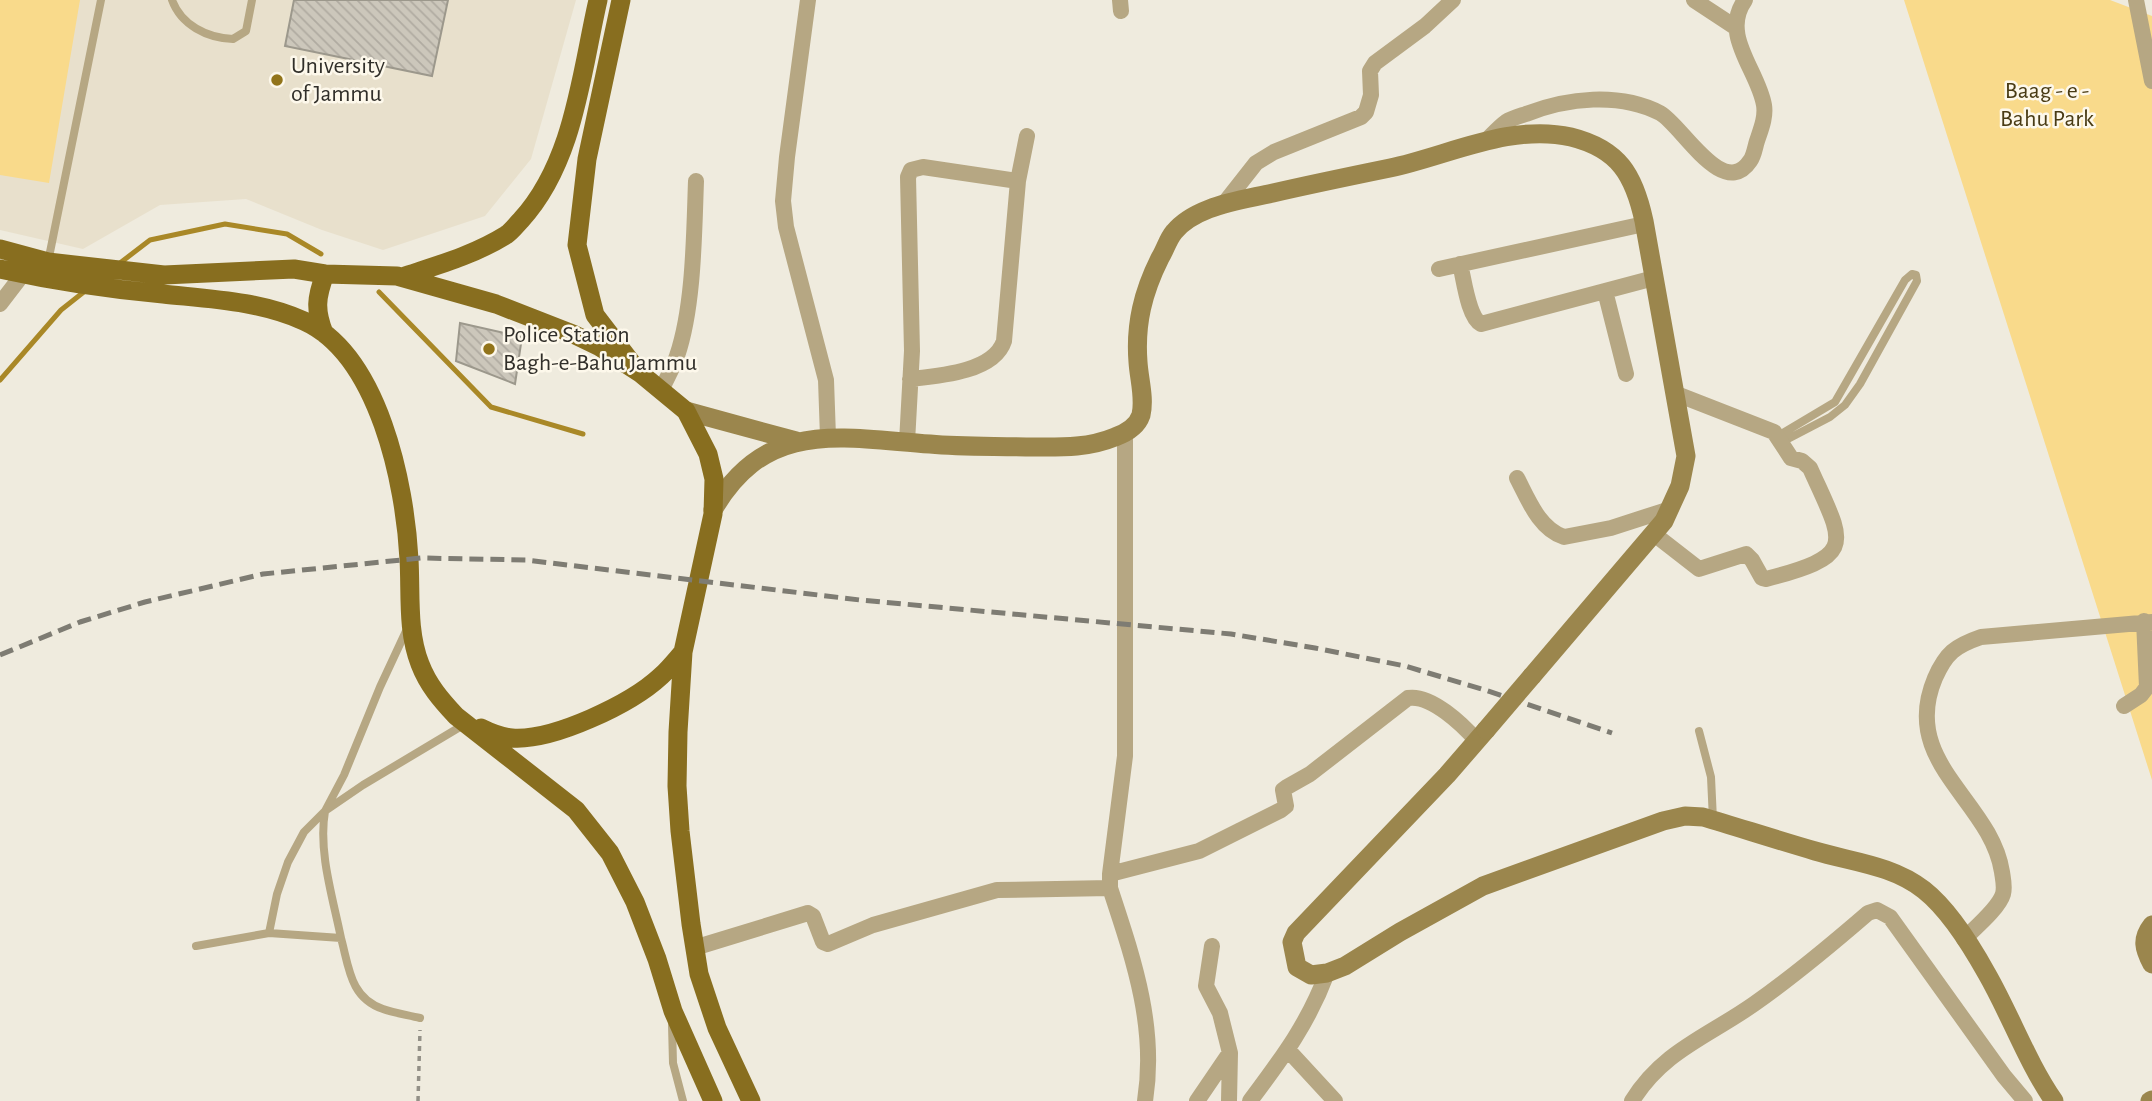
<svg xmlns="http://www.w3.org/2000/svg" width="2152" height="1101" viewBox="0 0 2152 1101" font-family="'Alegreya Sans',sans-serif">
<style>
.built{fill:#e8e0cc}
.green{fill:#f9da8b}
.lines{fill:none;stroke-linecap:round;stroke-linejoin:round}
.stream{stroke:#a98827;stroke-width:5}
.building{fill:url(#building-back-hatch);stroke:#9c988c;stroke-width:2}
.path{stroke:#939087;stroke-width:3.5;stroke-dasharray:5 5;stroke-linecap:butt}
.service{stroke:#b6a783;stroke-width:8}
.minor{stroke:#b6a783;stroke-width:16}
.secondary{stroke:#9b864d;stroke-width:19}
.primary{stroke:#886e1f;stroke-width:19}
.rail{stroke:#7e7c73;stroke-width:5;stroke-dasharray:14 7;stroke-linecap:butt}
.secondary-bridge{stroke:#9b864d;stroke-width:19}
.poi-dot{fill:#92741a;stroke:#fdf8eb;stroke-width:2.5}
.labels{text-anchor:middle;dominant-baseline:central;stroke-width:5;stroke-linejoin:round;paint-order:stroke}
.poi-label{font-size:24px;fill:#312f2a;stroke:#fdf8eb;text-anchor:start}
.park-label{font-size:24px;fill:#493b14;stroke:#fdf8eb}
</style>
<defs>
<pattern id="building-back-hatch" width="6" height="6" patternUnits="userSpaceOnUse" patternTransform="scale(1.75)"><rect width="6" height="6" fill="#ccc7bb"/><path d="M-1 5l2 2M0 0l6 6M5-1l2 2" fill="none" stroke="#b0aba1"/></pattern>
</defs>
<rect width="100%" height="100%" fill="#efebde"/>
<path class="built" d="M0 0H576L531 159 485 216 383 250 322 230 246 199 160 205 83 249 0 230Z"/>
<path class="green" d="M0 0H80L49 183 0 175Z
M1904 0H2110L2152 16V780Z"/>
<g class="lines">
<path class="stream" d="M120 263 150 240 225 224 287 234 321 254
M379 292 491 407 583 434
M0 380 61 310 85 291"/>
</g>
<path class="building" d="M294 0H448L432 76 285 46Z
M460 323 522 337 515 384 456 361Z"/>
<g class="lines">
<path class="path" d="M418 1101 420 1030"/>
<path class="service" d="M172 0C181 25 207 38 233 39L246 31 252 0
M48 262 101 0
M1778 436 1835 402 1905 280 1912 274 1916 275 1917 281 1860 384 1845 405 1830 417 1782 442
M407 629 380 687 344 775 325 811 304 832 288 862 277 894 269 933 341 938C349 967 350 998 383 1009 394 1013 408 1015 420 1018
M1699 731 1711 777 1713 820
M341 938C333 898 318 852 325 811L363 785 465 724
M196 946 269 933
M672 1025 673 1063 683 1101"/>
<path class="minor" d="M808 0 787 157 783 201 786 227 826 380 828 437
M1120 0 1121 11
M1694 0 1735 27
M2136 0 2152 81
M1487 140C1493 134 1499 127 1506 122 1512 118 1520 116 1526 114 1567 98 1619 92 1660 113 1681 124 1723 201 1750 161 1754 156 1755 147 1757 141 1761 129 1766 117 1764 105 1758 70 1720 35 1745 0
M1223 205 1256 163 1274 152 1361 117 1366 112 1371 95 1370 71 1375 63 1425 26 1453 0
M1460 264C1464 279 1468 317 1481 324L1654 278
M1439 269 1644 224
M1605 291 1626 374
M0 304 23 274
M910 379C939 376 994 372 1004 341L1018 181 1027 136
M661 391C666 379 673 368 677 356 694 306 694 234 696 181
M907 442 912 351 908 177 911 170 923 167 1018 181
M1517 478C1528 499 1539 529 1564 537L1611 528 1670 509
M1654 534 1699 569 1746 554 1752 560 1762 578 1766 579C1859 555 1844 544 1810 468L1802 461 1791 458 1774 432 1674 393
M2124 706 2141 695 2147 687 2144 621
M1110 874 1199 851 1281 810 1286 806 1283 790 1287 787 1310 774 1408 698C1431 694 1463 725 1477 741
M1110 888V874L1125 756V432
M1964 939C1975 928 1999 908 2003 894 2005 887 2003 879 2002 872 1991 800 1899 763 1935 678 1946 653 1955 646 1981 637L2152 622
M1212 946 1206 986 1220 1013 1230 1053 1229 1101
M694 948 808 913 813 916 823 942 828 944 873 925 997 890 1110 888C1133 958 1157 1026 1145 1101
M1288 1050 1335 1101
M1197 1101 1229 1054
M1250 1101C1282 1058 1308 1024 1327 973
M1632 1101C1663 1051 1707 1037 1754 1004 1794 976 1831 945 1868 913L1877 910 1890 917 2004 1076 2025 1101"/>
<path class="secondary" d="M686 411 796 441
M713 510C766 418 841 438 930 444 962 447 994 446 1026 447 1057 447 1086 449 1115 437 1126 433 1137 427 1141 415 1145 398 1139 379 1138 362 1135 324 1143 292 1160 258 1165 250 1168 239 1174 232 1183 221 1196 214 1209 209 1230 201 1251 198 1273 193 1312 184 1351 176 1390 168 1448 156 1510 123 1571 137 1619 149 1634 175 1644 221L1686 456 1680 486 1664 521 1532 676
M1486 730 1447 775 1296 933 1292 942 1297 967 1311 975 1327 973 1345 966 1400 932 1483 886 1663 821 1685 816 1703 817C1740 828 1777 840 1815 851 1852 862 1892 865 1924 890 1948 909 1972 947 1987 974 2011 1016 2027 1062 2054 1101
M2152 925C2141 939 2144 949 2152 964
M2150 1101 2152 1100"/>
<path class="primary" d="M621 0 587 159 577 245 595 315 631 362
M0 249 48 262 164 275 294 269 325 274 397 276 496 304 573 334 600 347 640 373 686 411 708 454 714 479 713 514 683 652 678 732 677 786 680 831 691 924 699 974 717 1028 751 1101
M0 269C54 281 108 289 163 294 210 299 260 301 304 321 379 355 405 484 409 559 411 594 407 631 420 664 428 685 441 700 456 716L576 810 610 853 635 902 657 959 673 1011 713 1101
M402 277C438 265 474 255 506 235 512 231 516 225 521 220 574 162 581 74 598 0
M324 333C315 310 316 298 325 274
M481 728C491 733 501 737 512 738 553 741 631 704 661 676 669 669 676 660 683 652"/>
<path class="rail" d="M0 655 80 622 145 602 263 574 421 558 526 560 860 600 1231 634 1315 648 1405 666 1485 690 1612 733"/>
<path class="secondary-bridge" d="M1486 730 1532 676"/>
</g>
<g class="poi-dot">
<circle cx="277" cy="80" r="7"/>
<circle cx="489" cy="349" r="7"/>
</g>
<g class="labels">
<g class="poi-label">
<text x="291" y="66">University<tspan x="291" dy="28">of Jammu</tspan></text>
<text x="503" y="335">Police Station<tspan x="503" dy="28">Bagh-e-Bahu Jammu</tspan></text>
</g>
<g class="park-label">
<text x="2047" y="91">Baag - e -<tspan x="2047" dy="28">Bahu Park</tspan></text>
</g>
</g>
</svg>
